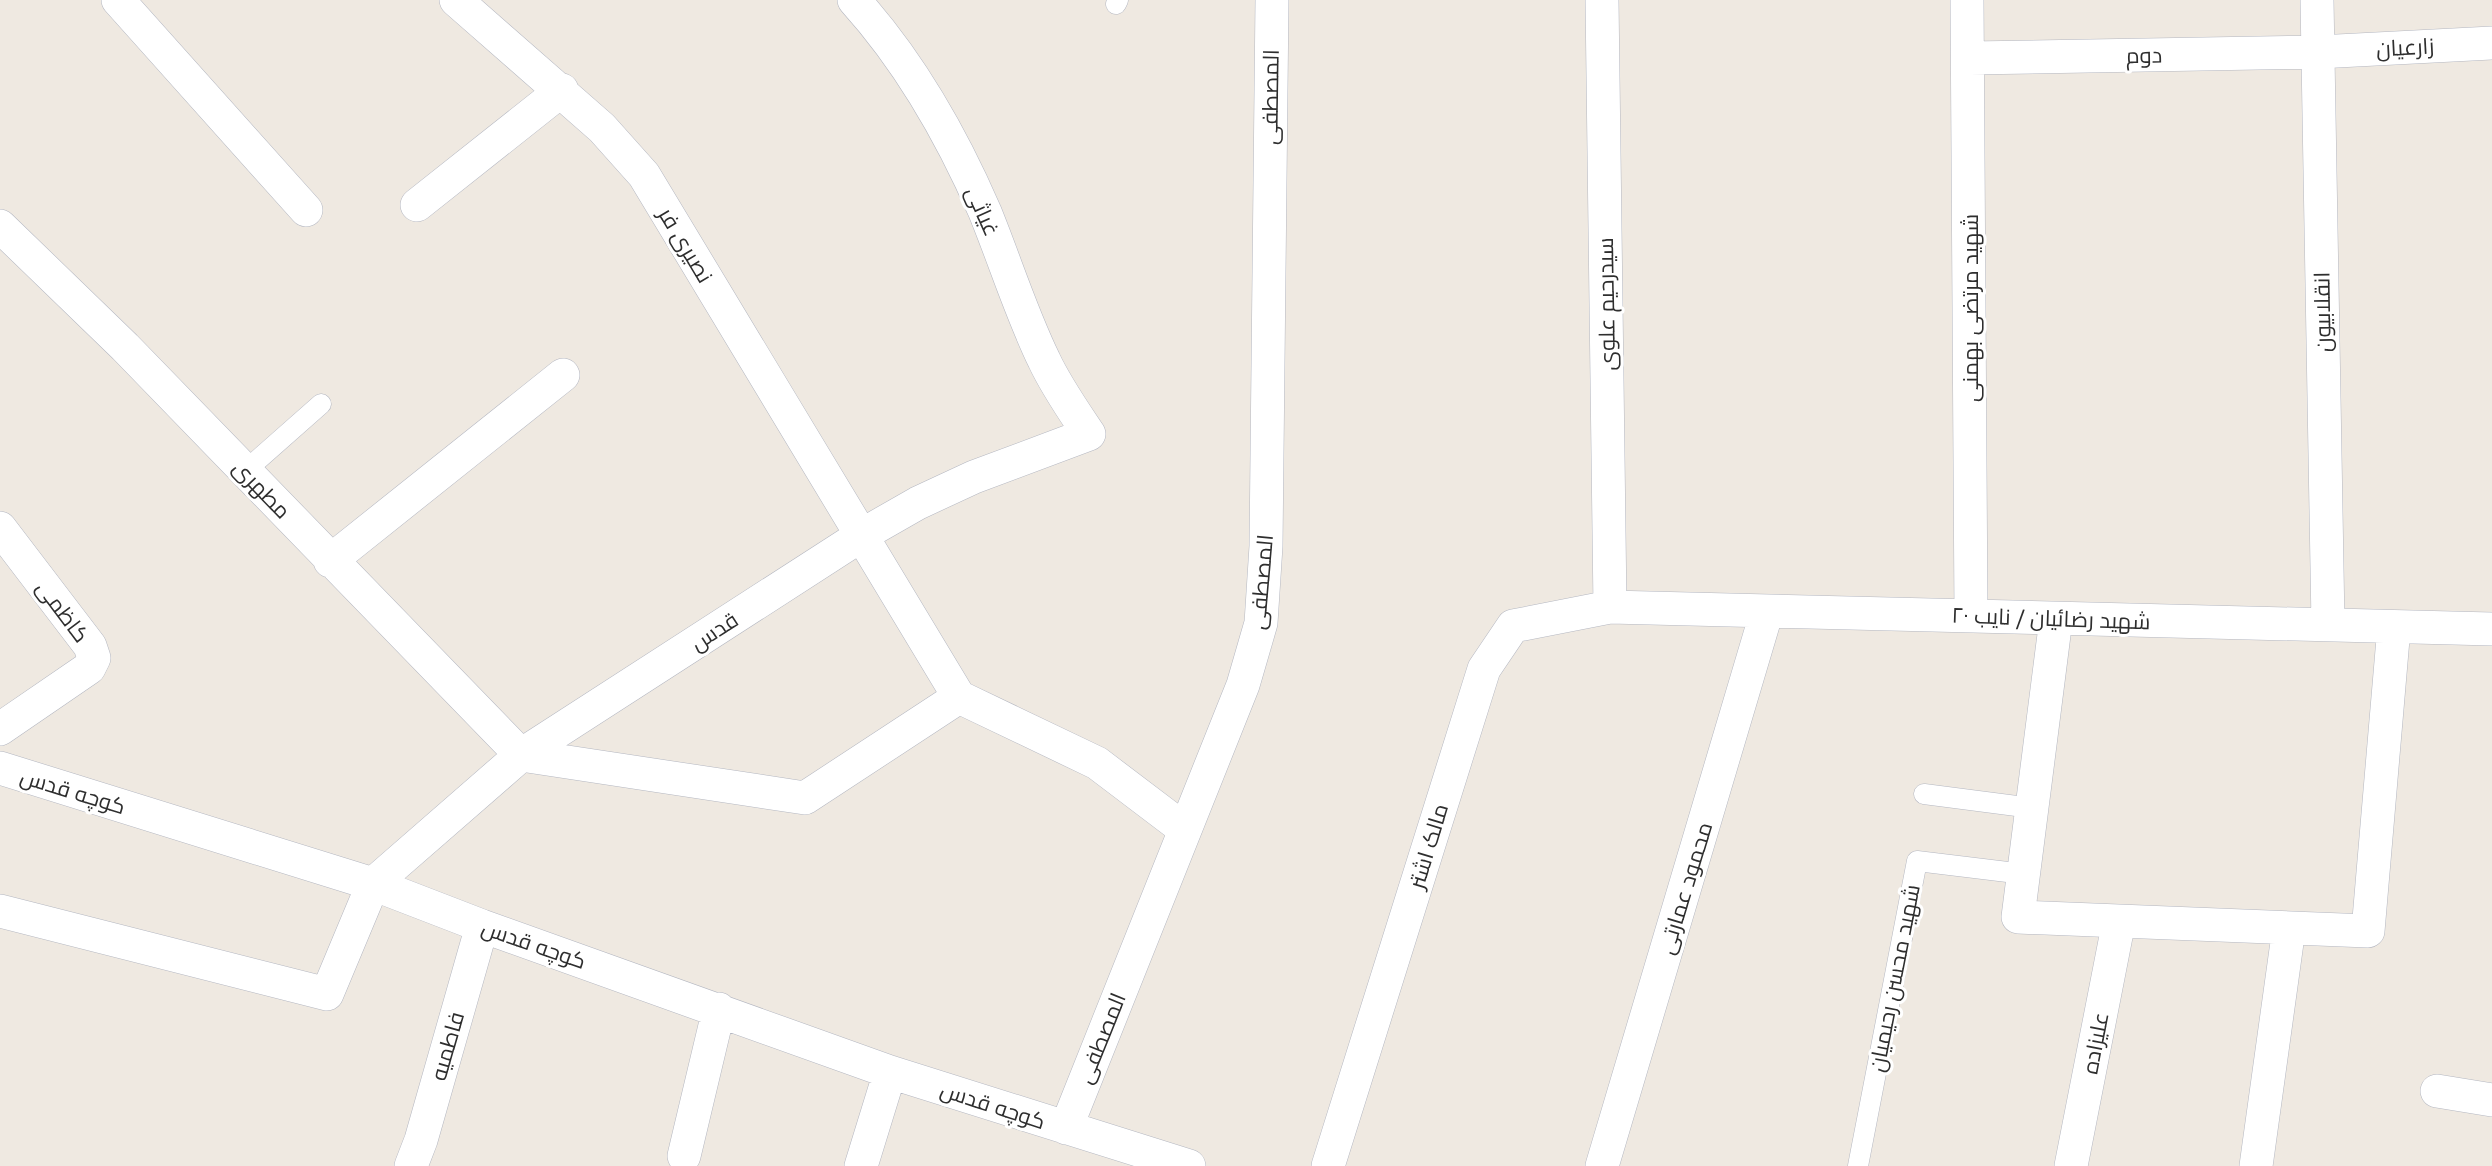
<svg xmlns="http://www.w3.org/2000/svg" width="2492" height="1166" viewBox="0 0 2492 1166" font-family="'Space Grotesk',Cairo,sans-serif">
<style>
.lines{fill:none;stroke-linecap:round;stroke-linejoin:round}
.service-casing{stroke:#b4b7c1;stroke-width:21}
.minor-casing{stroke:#b4b7c1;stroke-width:34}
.service{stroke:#fff;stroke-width:20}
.minor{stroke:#fff;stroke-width:33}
.labels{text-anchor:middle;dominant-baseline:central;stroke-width:6;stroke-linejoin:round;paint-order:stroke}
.street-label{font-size:22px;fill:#2e2e2e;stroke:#fff}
</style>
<rect width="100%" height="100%" fill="#efe9e1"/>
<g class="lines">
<g class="service-casing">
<path id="service" d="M1116 4 1118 0
M244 472 321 404
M1924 794 2032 808
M1858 1166 1917 861 2024 874"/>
</g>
<g class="minor-casing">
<path id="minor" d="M118 0 306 210
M456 0 602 128 644 175 959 697 1097 763 1184 829
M1602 0 1610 607
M1967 0 1971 616
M2317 0 2328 624
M1970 58 2318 52 2492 43
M417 205 562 90
M0 226 125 347 521 755 805 798 959 697
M0 528 90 646 94 658 89 668 0 729
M330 561 563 375
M2056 619 2018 917 2368 931 2394 627
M0 768 373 884 482 926 890 1072 1189 1166
M0 911 327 994 373 884 521 755 862 535 918 503 974 477 1089 434C1073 410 1056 386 1044 360 1021 313 1005 261 985 212 952 136 910 62 854 0
M2437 1091 2492 1100
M1066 1128 1243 685 1261 623 1266 546 1272 0
M684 1156 719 1009
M411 1166 421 1140 482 926
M861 1166 890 1072
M1328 1166 1484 669 1513 626 1610 607 2492 629
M1602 1166 1767 611
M2071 1166 2119 921
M2256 1166 2289 928"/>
</g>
<use href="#service" class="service"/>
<use href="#minor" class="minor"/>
</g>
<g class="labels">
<g class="street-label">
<text transform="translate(2405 47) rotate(-3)">زارعیان</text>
<text transform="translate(2144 55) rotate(-1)">دوم</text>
<text transform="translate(1270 97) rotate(-89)">المصطفی</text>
<text transform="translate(983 211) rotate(66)">غیاثی</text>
<text transform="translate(686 245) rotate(59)">نصیری فر</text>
<text transform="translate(1606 304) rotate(-91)">سیدرحیم علوی</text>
<text transform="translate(1970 308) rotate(-90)">شهید مرتضی بهمنی</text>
<text transform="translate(2322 312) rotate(-91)">انقلابیون</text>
<text transform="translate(262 489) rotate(46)">مطهری</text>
<text transform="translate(1261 582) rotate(-85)">المصطفی</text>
<text transform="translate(63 611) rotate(53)">کاظمی</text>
<text transform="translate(2051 618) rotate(2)">شهید رضائیان / نایب ۲۰</text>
<text transform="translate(714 631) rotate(-33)">قدس</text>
<text transform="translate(73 791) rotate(17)">کوچه قدس</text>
<text transform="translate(1428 846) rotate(-73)">مالک اشتر</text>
<text transform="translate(1685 888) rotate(-73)">محمود عمارتی</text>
<text transform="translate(534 944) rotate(19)">کوچه قدس</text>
<text transform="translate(1894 978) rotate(-79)">شهید محسن رحیمیان</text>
<text transform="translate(1101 1038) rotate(-68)">المصطفی</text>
<text transform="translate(2095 1043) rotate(-79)">علیزاده</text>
<text transform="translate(447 1046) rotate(-74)">فاطمیه</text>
<text transform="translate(993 1105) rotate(18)">کوچه قدس</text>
</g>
</g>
</svg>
